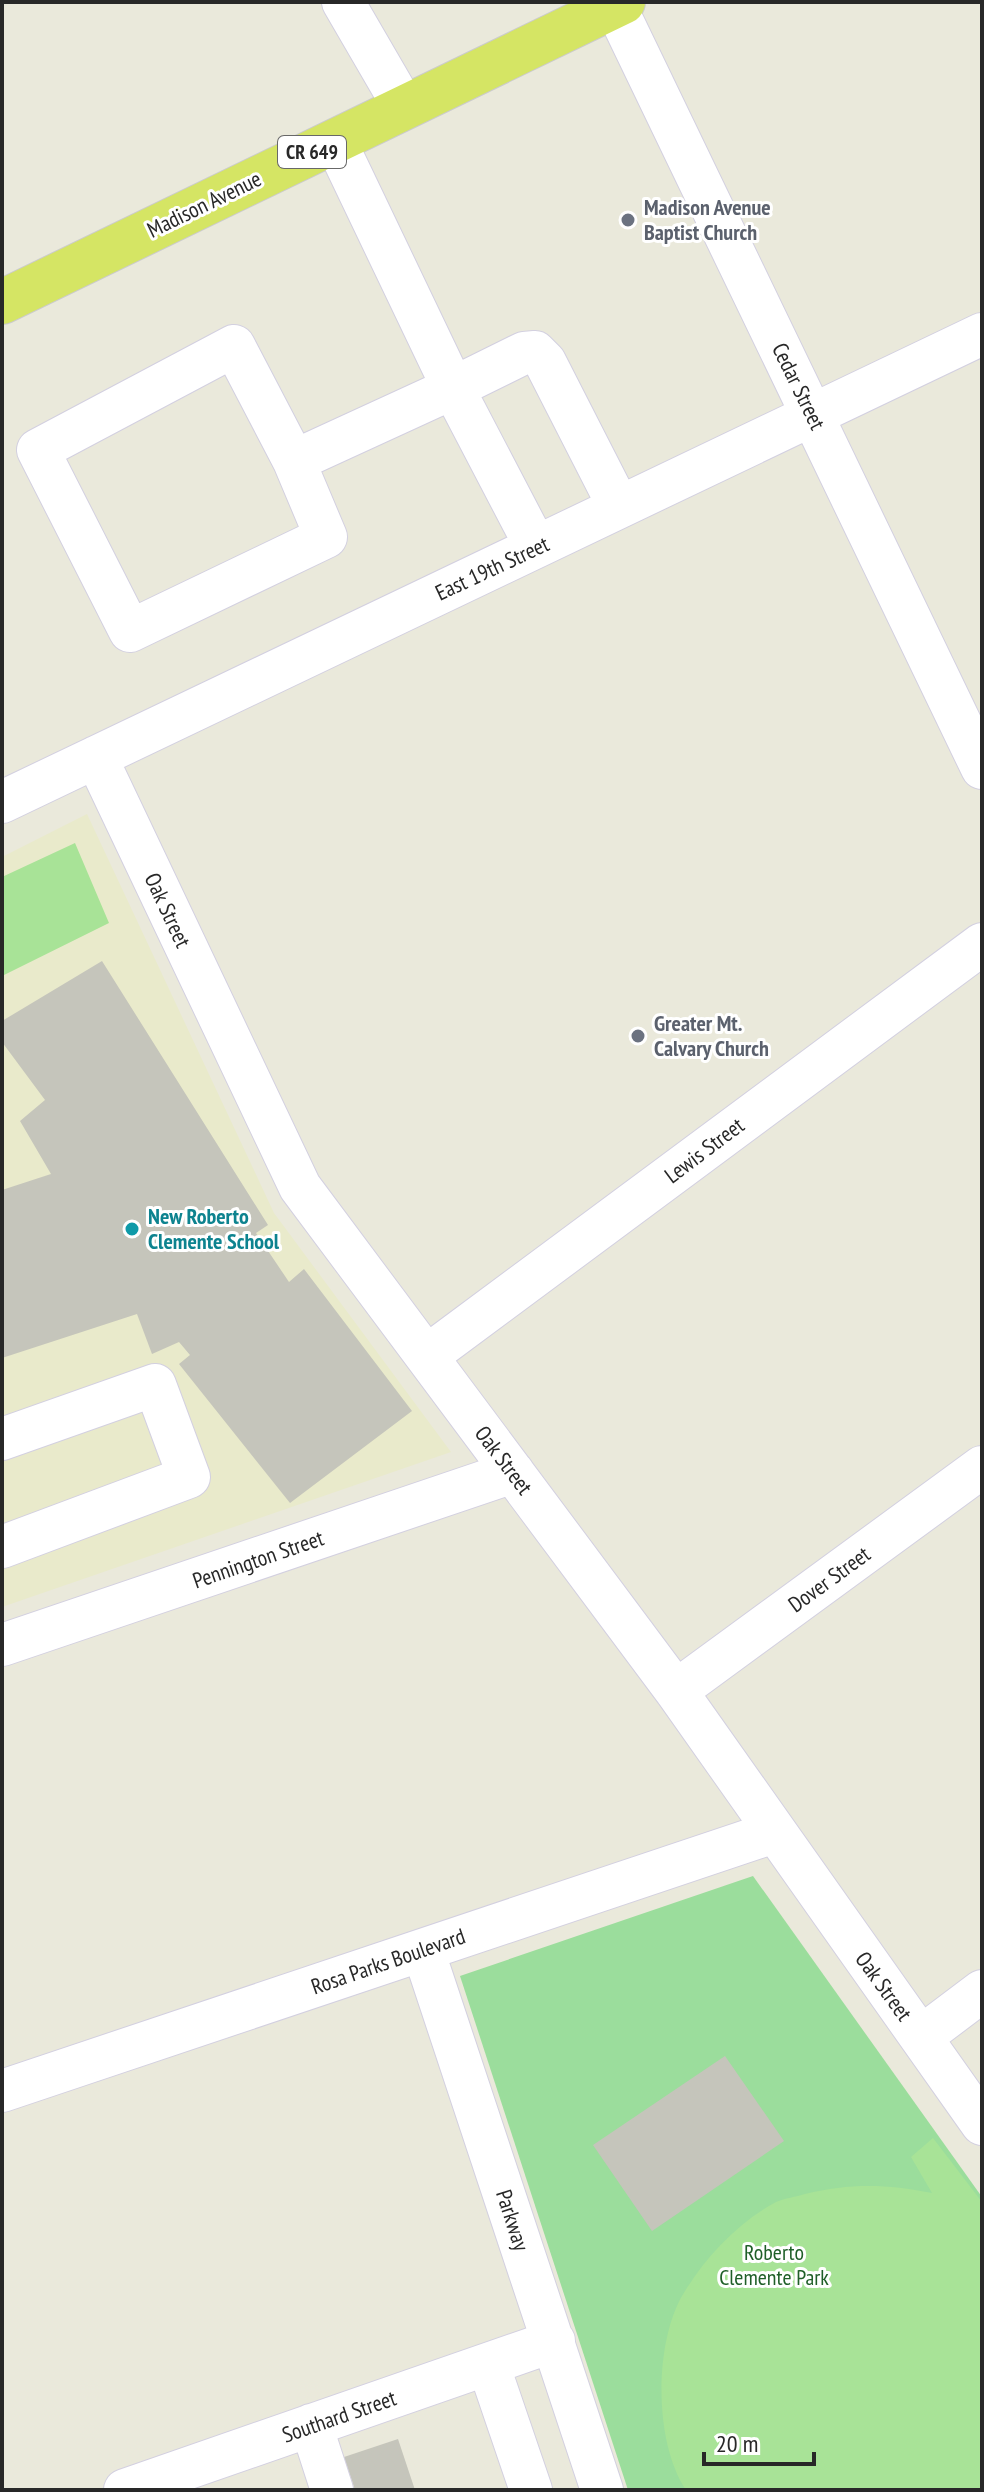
<svg xmlns="http://www.w3.org/2000/svg" width="984" height="2492" viewBox="0 0 984 2492" font-family="'PT Sans Narrow',sans-serif">
<style>
.education{fill:#e9eacb}
.green{fill:#9bdd9c}
.pitch{fill:#a8e397}
.building{fill:#c5c5bb}
.lines{fill:none;stroke-linecap:round;stroke-linejoin:round}
.minor-casing{stroke:#d3d0e0;stroke-width:44}
.major-casing{stroke:#cbcbcb;stroke-width:46}
.minor{stroke:#fff;stroke-width:42}
.major{stroke:#d5e564;stroke-width:44}
.worship-dot{fill:#6b7280;stroke:#fff;stroke-width:3}
.culture-dot{fill:#0f9aa8;stroke:#fff;stroke-width:3}
.labels{text-anchor:middle;dominant-baseline:central;stroke-width:6;stroke-linejoin:round;paint-order:stroke}
.shield{fill:#fff;stroke:#686868;stroke-width:2}
.shield-label{font-size:20px;font-weight:bold;fill:#282828}
.street-label{font-size:22px;fill:#282828;stroke:#fff}
.worship-label{font-size:22px;font-weight:bold;fill:#5b616d;stroke:#fff;text-anchor:start}
.culture-label{font-size:22px;font-weight:bold;fill:#0d838f;stroke:#fff;text-anchor:start}
.park-label{font-size:22px;fill:#1f5f28;stroke:#fff}
</style>
<rect width="100%" height="100%" fill="#eae9db"/>
<path class="education" d="M87 814 274 1213 451 1452 2 1607V857Z"/>
<path class="green" d="M753 1876 982 2197V2490H628L460 1976Z"/>
<path class="pitch" d="M75 843 109 923 2 976V877Z
M933 2138 982 2202V2490H686C654 2443 654 2345 682 2296 704 2259 737 2223 776 2202 785 2198 796 2197 805 2194 851 2183 886 2184 932 2193L911 2157Z"/>
<path class="building" d="M102 961 268 1225 256 1233 289 1282 304 1269 412 1411 290 1503 179 1364 190 1355 179 1342 152 1354 137 1314 2 1358V1190L51 1174 20 1121 45 1100 2 1042V1021Z
M725 2056 784 2141 652 2231 593 2145Z
M398 2439 415 2490H355L344 2457Z"/>
<g class="lines">
<g class="minor-casing">
<path id="minor" d="M343 2 404 107
M615 6 982 768
M234 346 294 461 326 537 130 631 38 450Z
M294 461 453 388 335 141
M536 547 453 388 524 353 535 352 545 362 619 507
M96 757 300 1187 676 1691 982 2124
M2 802 982 334
M427 1356 982 944
M2 1439 155 1385 189 1477 2 1547
M2 1645 513 1472
M676 1691 982 1467
M423 1950 602 2490
M921 2037 982 1991
M2 2091 774 1832
M488 2364 531 2490
M311 2425 332 2490
M125 2490 554 2341"/>
</g>
<g class="major-casing">
<path id="major" d="M2 302 623 2"/>
</g>
<use href="#minor" class="minor"/>
<use href="#major" class="major"/>
</g>
<g class="worship-dot">
<circle cx="628" cy="220" r="8"/>
<circle cx="638" cy="1036" r="8"/>
</g>
<circle class="culture-dot" cx="132" cy="1229" r="8"/>
<g class="labels">
<rect class="shield" x="278" y="136" width="68" height="32" rx="6"/>
<g class="shield-label">
<text x="312" y="152">CR 649</text>
</g>
<g class="street-label">
<text transform="translate(204 204) rotate(-26)">Madison Avenue</text>
<text transform="translate(799 386) rotate(64)">Cedar Street</text>
<text transform="translate(492 568) rotate(-25)">East 19th Street</text>
<text transform="translate(168 910) rotate(65)">Oak Street</text>
<text transform="translate(704 1150) rotate(-37)">Lewis Street</text>
<text transform="translate(504 1460) rotate(53)">Oak Street</text>
<text transform="translate(258 1559) rotate(-19)">Pennington Street</text>
<text transform="translate(829 1579) rotate(-36)">Dover Street</text>
<text transform="translate(388 1961) rotate(-19)">Rosa Parks Boulevard</text>
<text transform="translate(884 1986) rotate(54)">Oak Street</text>
<text transform="translate(513 2220) rotate(72)">Parkway</text>
<text transform="translate(339 2416) rotate(-19)">Southard Street</text>
</g>
<g class="worship-label">
<text x="644" y="207">Madison Avenue<tspan x="644" dy="25">Baptist Church</tspan></text>
<text x="654" y="1023">Greater Mt.<tspan x="654" dy="25">Calvary Church</tspan></text>
</g>
<g class="culture-label">
<text x="148" y="1216">New Roberto<tspan x="148" dy="25">Clemente School</tspan></text>
</g>
<g class="park-label">
<text x="774" y="2252">Roberto<tspan x="774" dy="25">Clemente Park</tspan></text>
</g>
</g>
<rect width="984" height="2492" fill="none" stroke="#282828" stroke-width="8"/>
<path d="M704 2452v12h110v-12" fill="none" stroke="#282828" stroke-width="4"/>
<text x="716" y="2452" font-size="24" fill="#282828" stroke="#ffffff" stroke-width="6" paint-order="stroke">20 m</text>
</svg>
